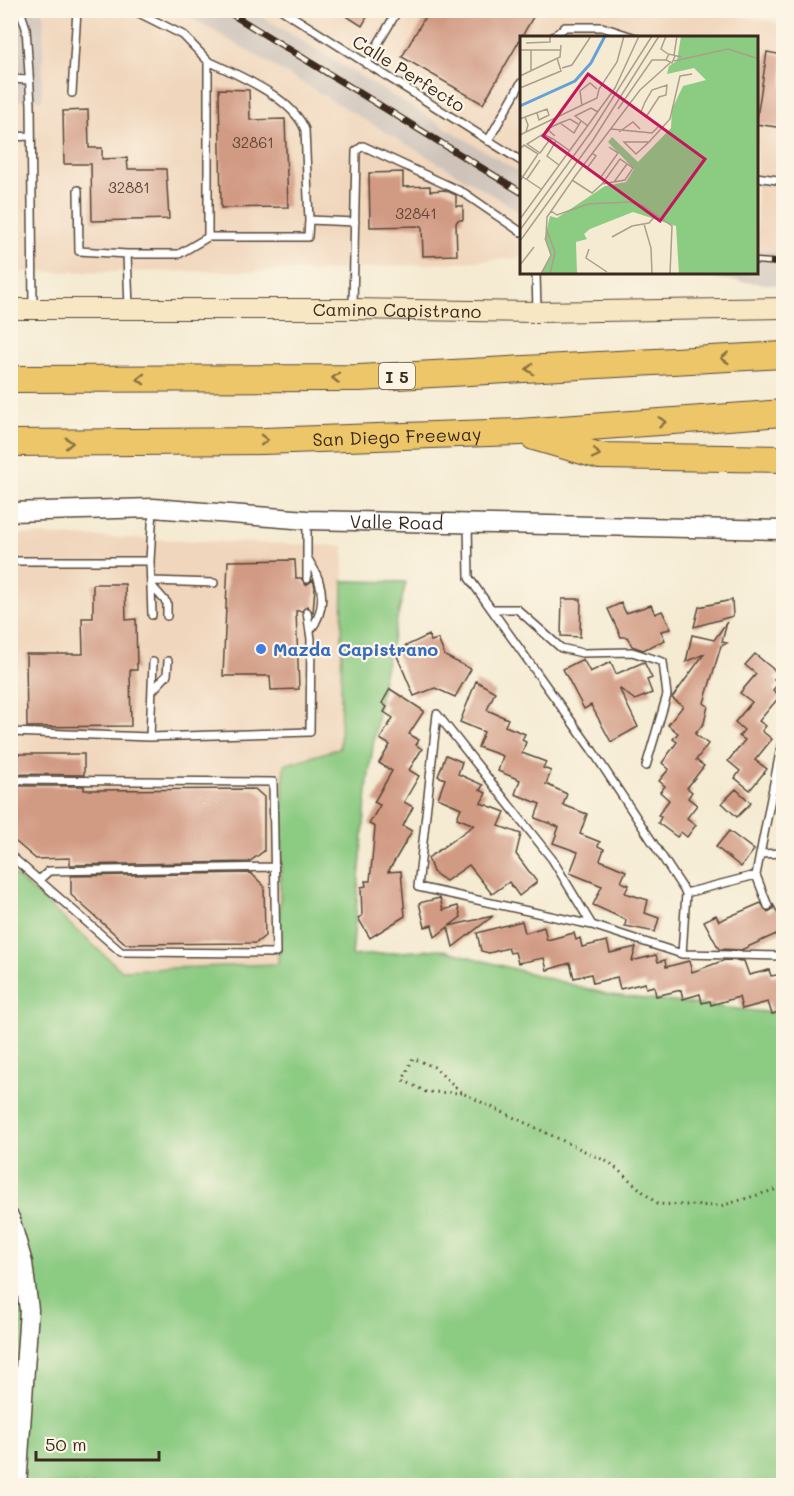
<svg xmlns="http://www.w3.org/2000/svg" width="794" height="1496" viewBox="0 0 794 1496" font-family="Mali,sans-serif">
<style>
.built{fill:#f0d6bc}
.industrial{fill:#cec2b9}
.green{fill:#8ccb82;stroke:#647a50;stroke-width:1.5}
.building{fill:#d19a83}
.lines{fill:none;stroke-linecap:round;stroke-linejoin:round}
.service-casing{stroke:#574739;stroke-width:10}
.tertiary-casing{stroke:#574739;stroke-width:21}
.secondary-casing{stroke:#574739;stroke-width:22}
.motorway-casing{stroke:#574739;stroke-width:28}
.path{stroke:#574739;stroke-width:3;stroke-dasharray:1.5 4.5;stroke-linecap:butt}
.service{stroke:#fff;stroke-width:7}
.tertiary{stroke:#fff;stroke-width:18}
.secondary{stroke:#f7e8c3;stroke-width:20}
.motorway{stroke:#ecc669;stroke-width:26}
.rail-casing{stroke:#3b2a1e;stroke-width:7}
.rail{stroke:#fcf5e5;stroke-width:4.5;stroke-dasharray:14;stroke-linecap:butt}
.oneway{stroke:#8b7040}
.shop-dot{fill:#3f7fe0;stroke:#fcf5e5;stroke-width:2}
.labels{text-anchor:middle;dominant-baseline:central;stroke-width:4.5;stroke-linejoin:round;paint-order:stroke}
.number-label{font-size:15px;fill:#604637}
.shield{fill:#fcf5e5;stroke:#75675a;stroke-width:1.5}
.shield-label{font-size:16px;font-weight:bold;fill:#3b2a1e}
.street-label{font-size:18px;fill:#3b2a1e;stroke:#fcf5e5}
.shop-label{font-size:18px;font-weight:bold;fill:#366cbe;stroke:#fcf5e5;text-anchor:start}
.inset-river{fill:none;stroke:#64a1d5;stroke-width:3}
.inset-road{fill:none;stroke:#ab9e8b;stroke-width:1.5}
.view{fill:#c2185b;fill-opacity:0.15;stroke:#c2185b;stroke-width:3}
.inset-edge{fill:none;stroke:#3b2a1e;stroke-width:3}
</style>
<rect width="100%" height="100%" fill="#fcf5e5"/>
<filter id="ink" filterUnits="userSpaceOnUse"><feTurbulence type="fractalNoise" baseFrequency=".0167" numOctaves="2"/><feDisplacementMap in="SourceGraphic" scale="12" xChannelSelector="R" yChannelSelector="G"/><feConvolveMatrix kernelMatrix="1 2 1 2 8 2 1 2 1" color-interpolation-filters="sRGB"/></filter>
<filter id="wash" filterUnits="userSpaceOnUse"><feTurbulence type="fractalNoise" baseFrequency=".008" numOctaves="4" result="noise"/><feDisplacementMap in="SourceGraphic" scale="24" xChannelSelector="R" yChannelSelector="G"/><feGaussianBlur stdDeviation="1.35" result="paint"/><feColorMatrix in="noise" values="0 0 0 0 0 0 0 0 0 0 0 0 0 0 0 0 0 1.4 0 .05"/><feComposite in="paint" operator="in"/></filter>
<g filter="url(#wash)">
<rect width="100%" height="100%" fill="#f5ebd3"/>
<path class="built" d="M710 10 783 24V252L757 251 756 38H521V173L253 11Z
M44 11H180L521 212V258L323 271 11 272 10 101 42 99Z
M11 534 344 546 340 748 284 765 278 964 121 970 11 871Z"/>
<path class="industrial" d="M11 11H44L42 100 11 101Z
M180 11H253L521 173V212Z
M757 251 783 252V286L711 278 692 273H756Z"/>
<path class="green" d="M343 581 406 582 383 678 368 780 352 956 440 949 610 995 783 1014V1485H11L10 871 121 970 278 964 284 765 340 748Z"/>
<g id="blocks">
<path class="building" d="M337 10H371L362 26Z
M429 10H537L483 104 402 57Z
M767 52 783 55V128L756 124Z
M219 89 249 90 250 120 285 119 288 207 221 208Z
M88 110 89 148H102V159L127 158 128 169H166L169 219 92 221 91 164H64L63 111Z
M403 172V187L430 186V191L445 190 456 195V206H463V220H458L456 223 457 255 423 256 422 226 370 227 369 173Z
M295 560 296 578H301L306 585 313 580 315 587 313 613 307 606 302 611H296L299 689 271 690 270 676H223L228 561Z
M93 584H125L126 620 136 619 137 670H130L131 726 27 727 26 654H83L82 618H93Z
M562 599H581L580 637 561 636Z
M732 600 733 616 694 627 699 607Z
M621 603 626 613 651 605 655 614 662 611 671 629 661 631 665 640 643 650 632 646 627 637H621L608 609Z
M727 622 722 642 727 643 721 646 704 703 708 706 704 723 695 734 708 744 696 760 704 766 687 788 692 792 688 798 697 805 687 818 696 825 687 837 681 832 677 837 658 823 661 817 658 815 669 800 660 792 665 786 659 781 669 769 662 763 677 742 673 739 678 733 668 725 683 706 672 698 704 654 686 662 692 635 714 640Z
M429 635 431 641 438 639 445 656 471 669 455 697 435 688 414 696 395 651Z
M755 654 779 674 774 679 779 683 773 690 780 696 759 721 766 726 762 731 772 739 755 760 767 769 750 790 735 778 740 771 728 761 745 740 739 736 744 730 735 722 752 702 740 693 756 674 745 665Z
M583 659 590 672 611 662 616 674 644 662 652 678 647 680 652 693 635 700 619 688 638 727 611 742 591 705 584 709 563 669Z
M476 681 495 692 487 710 508 719 505 726 525 734 522 740 526 742 522 753 546 762 543 768 551 771 546 784 567 794 563 805 587 814 580 834 600 842 598 846 604 849 600 860 626 871 621 882 629 885 625 893 648 900 645 913 659 918 655 932 625 926 626 920 593 905 602 886 570 873 578 852 553 843 559 827 535 818 540 804 515 794 520 780 498 771 503 756 478 747 484 732 460 722Z
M390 689 424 711 409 734 419 740 416 745 422 749 409 770 419 776 404 802 413 807 403 826 412 831 388 872 401 871 405 916 370 938 358 918 362 916 361 887 366 886 365 881H370L375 827 369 824 380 805 374 802 392 771 379 763 390 745 380 739 393 718 384 712 387 707 382 703Z
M10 754H84V775L10 774Z
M446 755 462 762 458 774 483 785 480 790 486 793 481 803 505 812 499 826 521 834 516 854 537 882 519 896 509 882 492 894 469 865 446 881 433 872 428 858 474 825 457 818 461 808 438 798 445 779 438 776Z
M10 786H84V790L255 789 264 797V851L249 862 70 865V858L36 859 10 837Z
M736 789 751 803 737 817 722 803Z
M729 831 754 850 741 867 716 847Z
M251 873 264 886 265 936 256 943 126 944 71 895V876Z
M440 898 443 910 458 906 461 917 449 926 493 916 453 947 448 927 435 937 432 925 425 927 419 903Z
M761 903 768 912 773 909V904L783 924V931L741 950 719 949 704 921 716 915 719 921Z
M522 921 525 933 544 927 547 940 574 933 576 940 580 938 582 947 607 941 610 953 636 947 632 961 656 955 658 962 665 960 666 967 689 961 692 972 725 960 744 961 749 975 769 970 771 976 783 974V1011L772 1014 768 1002 742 1009 739 997 711 1005 710 1001 702 1003 700 994 683 999 681 990 656 996 654 986 646 988 645 983 620 989 617 977 593 983 591 974 574 978 570 963 547 970 544 958 518 963 515 952 510 953 508 948 489 953 481 951 477 933Z"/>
</g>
</g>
<g filter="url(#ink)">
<use href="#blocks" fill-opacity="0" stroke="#574739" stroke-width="1.5"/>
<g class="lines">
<g class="service-casing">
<path id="service" d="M20 10 26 28 31 104 33 307
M133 10 183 35 208 61
M282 10 521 161
M552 38 565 27H602L636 38
M366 64 398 10
M10 79 29 80
M72 93 77 10
M10 137 31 136
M488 141 521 83
M756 177 784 181
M78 190 79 251 127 254
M309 220 305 130C293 98 238 75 208 61V237H308L309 220 355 222
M536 273 537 310
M353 307 356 151 363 146 464 193 521 232
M129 308 127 254H179L208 237
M468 524 469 578 592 750 686 893 756 875 768 906
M308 559C324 583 328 607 310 631
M10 561H150L153 508
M150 561 152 615
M307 579V522
M152 581 214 583
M152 586 167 603V616
M493 609H517L561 648 582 653 632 652 663 662 667 695 646 766
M152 691 167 675 168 661
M437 714 552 859 592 925 418 887Z
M10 732 150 737 310 732 311 639 307 612
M784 736 781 747H784
M150 737 153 662
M10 780 273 782 276 953 121 952 10 855
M760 854 784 853
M756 875 781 747
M39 880 49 871 274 867
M592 925 682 954 784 956
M682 954 686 893"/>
</g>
<g class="tertiary-casing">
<g id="tertiary">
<path id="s1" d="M10 512 153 508 307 520 784 530"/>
<path d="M10 1218 23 1263 29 1310 17 1486"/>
</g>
</g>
<g class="secondary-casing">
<g id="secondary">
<path id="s2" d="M10 309H353L537 312 784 308"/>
</g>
</g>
<g class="motorway-casing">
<g id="motorway">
<path d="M10 379 359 378 784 355"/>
<path d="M534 437 600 456 784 459"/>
<path id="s3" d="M10 443 263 441 520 432 784 413"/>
</g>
</g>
<path class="path" d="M462 1093 426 1092 403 1080 413 1058 434 1067 462 1093 610 1163 657 1204 721 1206 784 1187"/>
<use href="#service" class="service"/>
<use href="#tertiary" class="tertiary"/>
<use href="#secondary" class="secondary"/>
<use href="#motorway" class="motorway"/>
<g class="rail-casing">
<path id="rail" d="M225 10 521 192
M756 261 784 263"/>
</g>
<use href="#rail" class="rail"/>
</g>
<defs><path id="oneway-chevron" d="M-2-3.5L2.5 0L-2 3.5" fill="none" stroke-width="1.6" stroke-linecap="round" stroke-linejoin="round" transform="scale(1.5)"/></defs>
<g class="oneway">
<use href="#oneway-chevron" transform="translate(725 358) rotate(177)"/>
<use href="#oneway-chevron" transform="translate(530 369) rotate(177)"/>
<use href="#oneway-chevron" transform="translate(336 378) rotate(180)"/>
<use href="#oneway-chevron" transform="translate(141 379) rotate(180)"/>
<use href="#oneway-chevron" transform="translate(662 422) rotate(-4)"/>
<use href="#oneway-chevron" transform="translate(264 440) rotate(-1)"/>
<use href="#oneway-chevron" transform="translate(69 443) rotate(-1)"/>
<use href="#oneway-chevron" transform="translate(596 454) rotate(12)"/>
</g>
</g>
<circle class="shop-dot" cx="261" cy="649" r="6"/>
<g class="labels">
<g class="number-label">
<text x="253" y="142">32861</text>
<text x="129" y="187">32881</text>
<text x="416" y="213">32841</text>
</g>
<rect class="shield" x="379" y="363" width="36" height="26" rx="4.5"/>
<g class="shield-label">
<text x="397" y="376">I 5</text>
</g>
<g class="street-label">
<text transform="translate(409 73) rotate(32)">Calle Perfecto</text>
<text stroke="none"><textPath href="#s2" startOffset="387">Camino Capistrano</textPath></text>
<text stroke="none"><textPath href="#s3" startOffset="387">San Diego Freeway</textPath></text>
<text stroke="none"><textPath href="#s1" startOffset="387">Valle Road</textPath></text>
</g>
<g class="shop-label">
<text x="273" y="649">Mazda Capistrano</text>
</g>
</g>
<g transform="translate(520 36)">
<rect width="238" height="238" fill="#f5ebd3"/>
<path d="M161 0H238V238H159L156 190 113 176 70 193 64 198 67 203 56 206 57 238H20L31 220 25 201 30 180 37 182 85 150 106 146 114 133 88 106 92 101 118 126 151 92 152 73 163 50 186 44 174 32 147 38 149 30 157 25Z" fill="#8ccb82"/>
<path class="inset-river" d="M0 70 55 45 71 27 85 0"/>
<path class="inset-road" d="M146 0 141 13 148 18M6 7 30 6V0M0 14H41M11 14V35M154 19 157 0M155 20 152 27 146 24 149 18 161 21M154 25 208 13 239 23M42 32 52 29 71 0M0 40 40 21 41 9M147 49 146 59 139 61 126 81 121 76 125 66 132 54ZM0 52 41 35 37 22M62 70 60 55 70 47 77 53M98 73 132 24H146M5 81 27 73 29 79 19 84 17 77M0 83 5 81 8 89 6 96 0 99M58 88 50 83 40 87 54 97 61 85M68 90 55 80 71 72 78 76M91 93 132 97 138 91M6 96 77 62 79 53 97 26 104 0M99 96 113 86 120 93M35 100 27 93 40 87M31 102 20 117 7 108 23 98 33 103 50 115M36 105 27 120 39 129M104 106H129L116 118ZM129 106 150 83 160 40 172 38M0 113 4 109 18 118 0 145M63 129 81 141 98 117 89 111M67 132 76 120 72 117M0 139 21 153M7 143 20 124M52 144 72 157 82 148 105 144 113 132 100 123 82 148M94 146 107 128M31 175 37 179 68 168 109 166 123 170 152 190 150 238M0 183 95 52 119 0M124 188 131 212 132 238M26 192 35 216 30 238M0 194 73 93 132 0M92 201 112 190 129 187 136 179M26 203 27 181 56 139 120 54 150 27M0 205 73 104 139 0M69 213 66 222 87 236M0 229 14 211M21 238 31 219 25 202"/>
<path class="view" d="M68 38 185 123 140 185 23 100Z"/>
<rect width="238" height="238" class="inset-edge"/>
</g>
<rect width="794" height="1496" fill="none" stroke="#fcf5e5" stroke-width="36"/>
<path d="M36 1451v9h123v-9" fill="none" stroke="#3b2a1e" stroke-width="3"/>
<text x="45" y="1451" font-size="18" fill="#3b2a1e" stroke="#fcf5e5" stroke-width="4.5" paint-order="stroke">50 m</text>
</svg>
